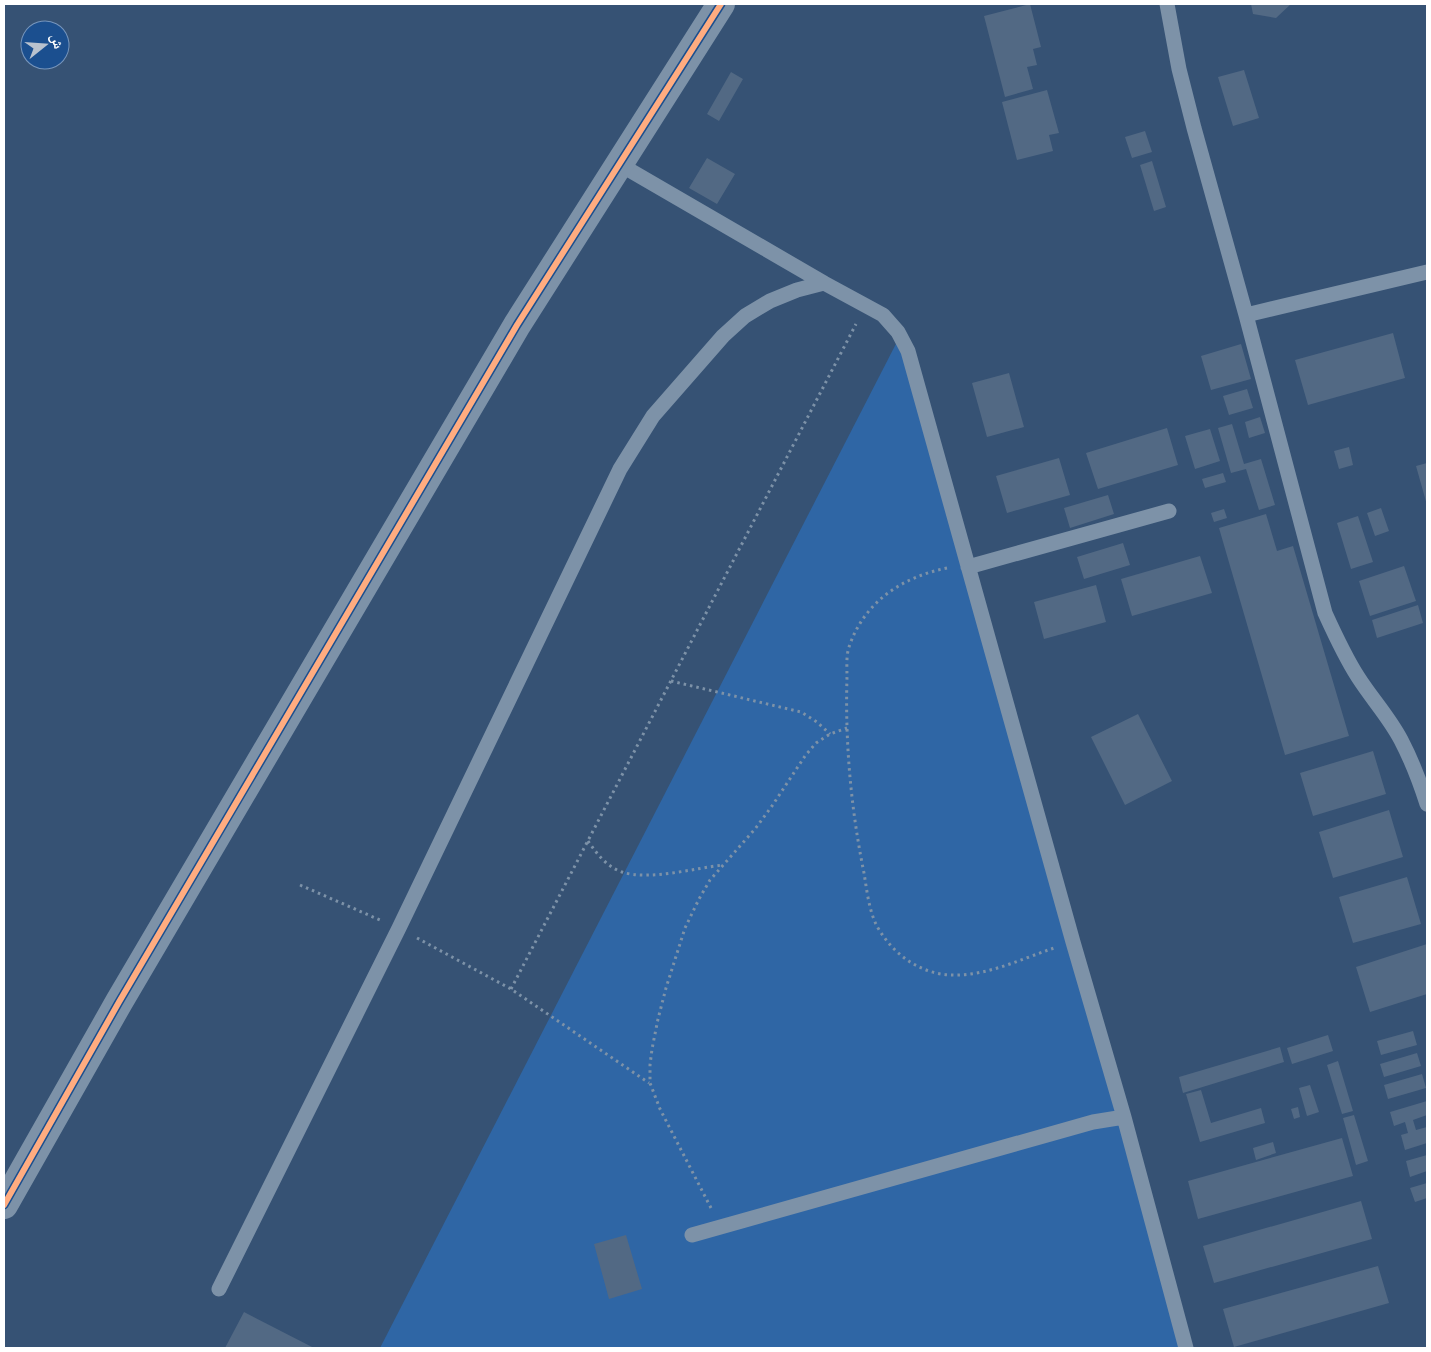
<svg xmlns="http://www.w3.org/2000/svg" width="1431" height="1352" viewBox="0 0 1431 1352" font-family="Figtree,'Noto Naskh Arabic',sans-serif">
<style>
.green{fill:#2f66a5}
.building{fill:#526984}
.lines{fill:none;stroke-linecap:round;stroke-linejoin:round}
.path{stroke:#7d92a8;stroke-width:3;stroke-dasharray:2.5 4;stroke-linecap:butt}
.lane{stroke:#7d92a8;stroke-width:15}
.street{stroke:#7d92a8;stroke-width:28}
.cycleway-casing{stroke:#1b4f8f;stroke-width:9}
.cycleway{stroke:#ffac80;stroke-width:6}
</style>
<rect width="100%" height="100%" fill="#365274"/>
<path class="green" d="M899 338 1185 1346 1176 1348H380Z"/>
<path class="building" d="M1030 4 1041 47 1033 49 1037 65 1027 67 1033 89 1005 97 984 16Z
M1251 4H1291L1276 18 1253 14Z
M1244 70 1259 118 1233 126 1218 77Z
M731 72 743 79 719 121 707 114Z
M1047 90 1059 133 1049 135 1053 151 1017 160 1002 102Z
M1145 131 1152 152 1132 158 1125 137Z
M707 158 735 174 717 204 689 188Z
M1152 161 1166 207 1154 211 1140 165Z
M1393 333 1405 378 1308 405 1295 360Z
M1241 344 1251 379 1211 390 1201 356Z
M1009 373 1024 427 987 437 972 383Z
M1247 389 1253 408 1229 415 1223 396Z
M1260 417 1265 433 1249 438 1245 422Z
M1232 424 1244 464 1261 459 1275 505 1259 510 1246 469 1231 473 1218 428Z
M1167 428 1178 465 1098 489 1086 453Z
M1210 429 1220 461 1195 469 1185 436Z
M1349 447 1353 465 1339 469 1334 451Z
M1059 458 1070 495 1007 513 996 476Z
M1427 463V505L1416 466Z
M1223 473 1226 482 1205 488 1202 479Z
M1108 495 1114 514 1070 528 1064 508Z
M1381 508 1389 531 1375 536 1367 513Z
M1224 509 1227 518 1214 522 1211 513Z
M1266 514 1277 551 1293 546 1349 736 1285 755 1219 528Z
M1358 516 1373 562 1351 569 1337 523Z
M1123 543 1130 565 1084 579 1077 557Z
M1200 556 1212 593 1132 616 1121 579Z
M1404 566 1416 601 1370 616 1359 581Z
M1096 585 1106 622 1044 639 1034 602Z
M1418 605 1423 623 1377 638 1372 620Z
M1138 714 1172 781 1125 805 1091 737Z
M1373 751 1386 794 1313 816 1300 773Z
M1389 810 1403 857 1333 878 1319 832Z
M1407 877 1421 924 1353 943 1339 897Z
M1427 944V994L1370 1012 1356 967Z
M1413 1031 1417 1045 1381 1055 1377 1041Z
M1328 1035 1333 1051 1292 1064 1287 1048Z
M1280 1047 1284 1062 1183 1093 1179 1077Z
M1417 1053 1421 1066 1384 1077 1380 1064Z
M1338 1061 1353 1111 1342 1114 1327 1065Z
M1422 1074 1426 1088 1388 1099 1384 1085Z
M1310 1085 1319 1112 1307 1116 1299 1088Z
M1201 1090 1211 1123 1261 1108 1265 1123 1200 1142 1186 1094Z
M1427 1101V1115L1413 1120 1416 1130 1427 1127V1143L1405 1150 1401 1135 1408 1133 1405 1122 1394 1126 1390 1112Z
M1298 1107 1300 1117 1294 1119 1291 1109Z
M1354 1115 1368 1161 1356 1165 1343 1118Z
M1342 1138 1353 1176 1198 1219 1188 1181Z
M1273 1142 1276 1153 1256 1160 1253 1148Z
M1427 1155V1171L1410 1177 1406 1161Z
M1427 1183V1198L1415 1202 1410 1188Z
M1361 1201 1372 1239 1214 1283 1203 1246Z
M626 1235 642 1289 609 1299 594 1244Z
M1378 1266 1389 1303 1234 1347 1223 1309Z
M244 1312 314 1348H225Z"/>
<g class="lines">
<path class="path" d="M947 568C902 577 864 602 849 647 846 656 847 668 847 677 845 743 851 809 864 873 867 891 869 912 878 928 891 950 911 967 936 973 975 982 1018 960 1054 948
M671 681 801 712 817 722 830 734
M588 841C597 854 607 867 622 872 649 881 695 868 723 865
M300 885 380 920
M417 938 511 989 649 1083
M511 989 856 324
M711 1208 660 1109 650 1083V1065L652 1049 658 1019 666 988 685 928 699 899 710 880 755 829 772 806 805 756 816 743 830 734 847 728"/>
<path class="lane" d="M1167 4 1179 69 1194 128 1246 315 1325 613C1335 635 1345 657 1358 677 1372 699 1389 717 1401 740 1412 761 1420 782 1427 804
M619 164 824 283 883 315 898 332 908 351 1073 942 1124 1117 1186 1348
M1246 315 1427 272
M968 567 1169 511
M692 1235 1093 1122 1124 1117
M219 1289 399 928 620 469 653 416 723 336 745 316 770 301 797 290 824 283"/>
<path class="street" d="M4 1205 119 1002 517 325 721 4"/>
<g class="cycleway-casing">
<path id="cycleway" d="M4 1205 119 1002 517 325 721 4"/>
</g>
<use href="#cycleway" class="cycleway"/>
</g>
<rect width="1431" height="1352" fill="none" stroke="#ffffff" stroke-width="10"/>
<g transform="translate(45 45) rotate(73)"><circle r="24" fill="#1b4f8f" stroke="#7695bc"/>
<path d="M0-4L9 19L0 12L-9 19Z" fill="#b9c2ce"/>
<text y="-8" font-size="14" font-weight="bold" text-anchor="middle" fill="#ffffff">ش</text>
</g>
</svg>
